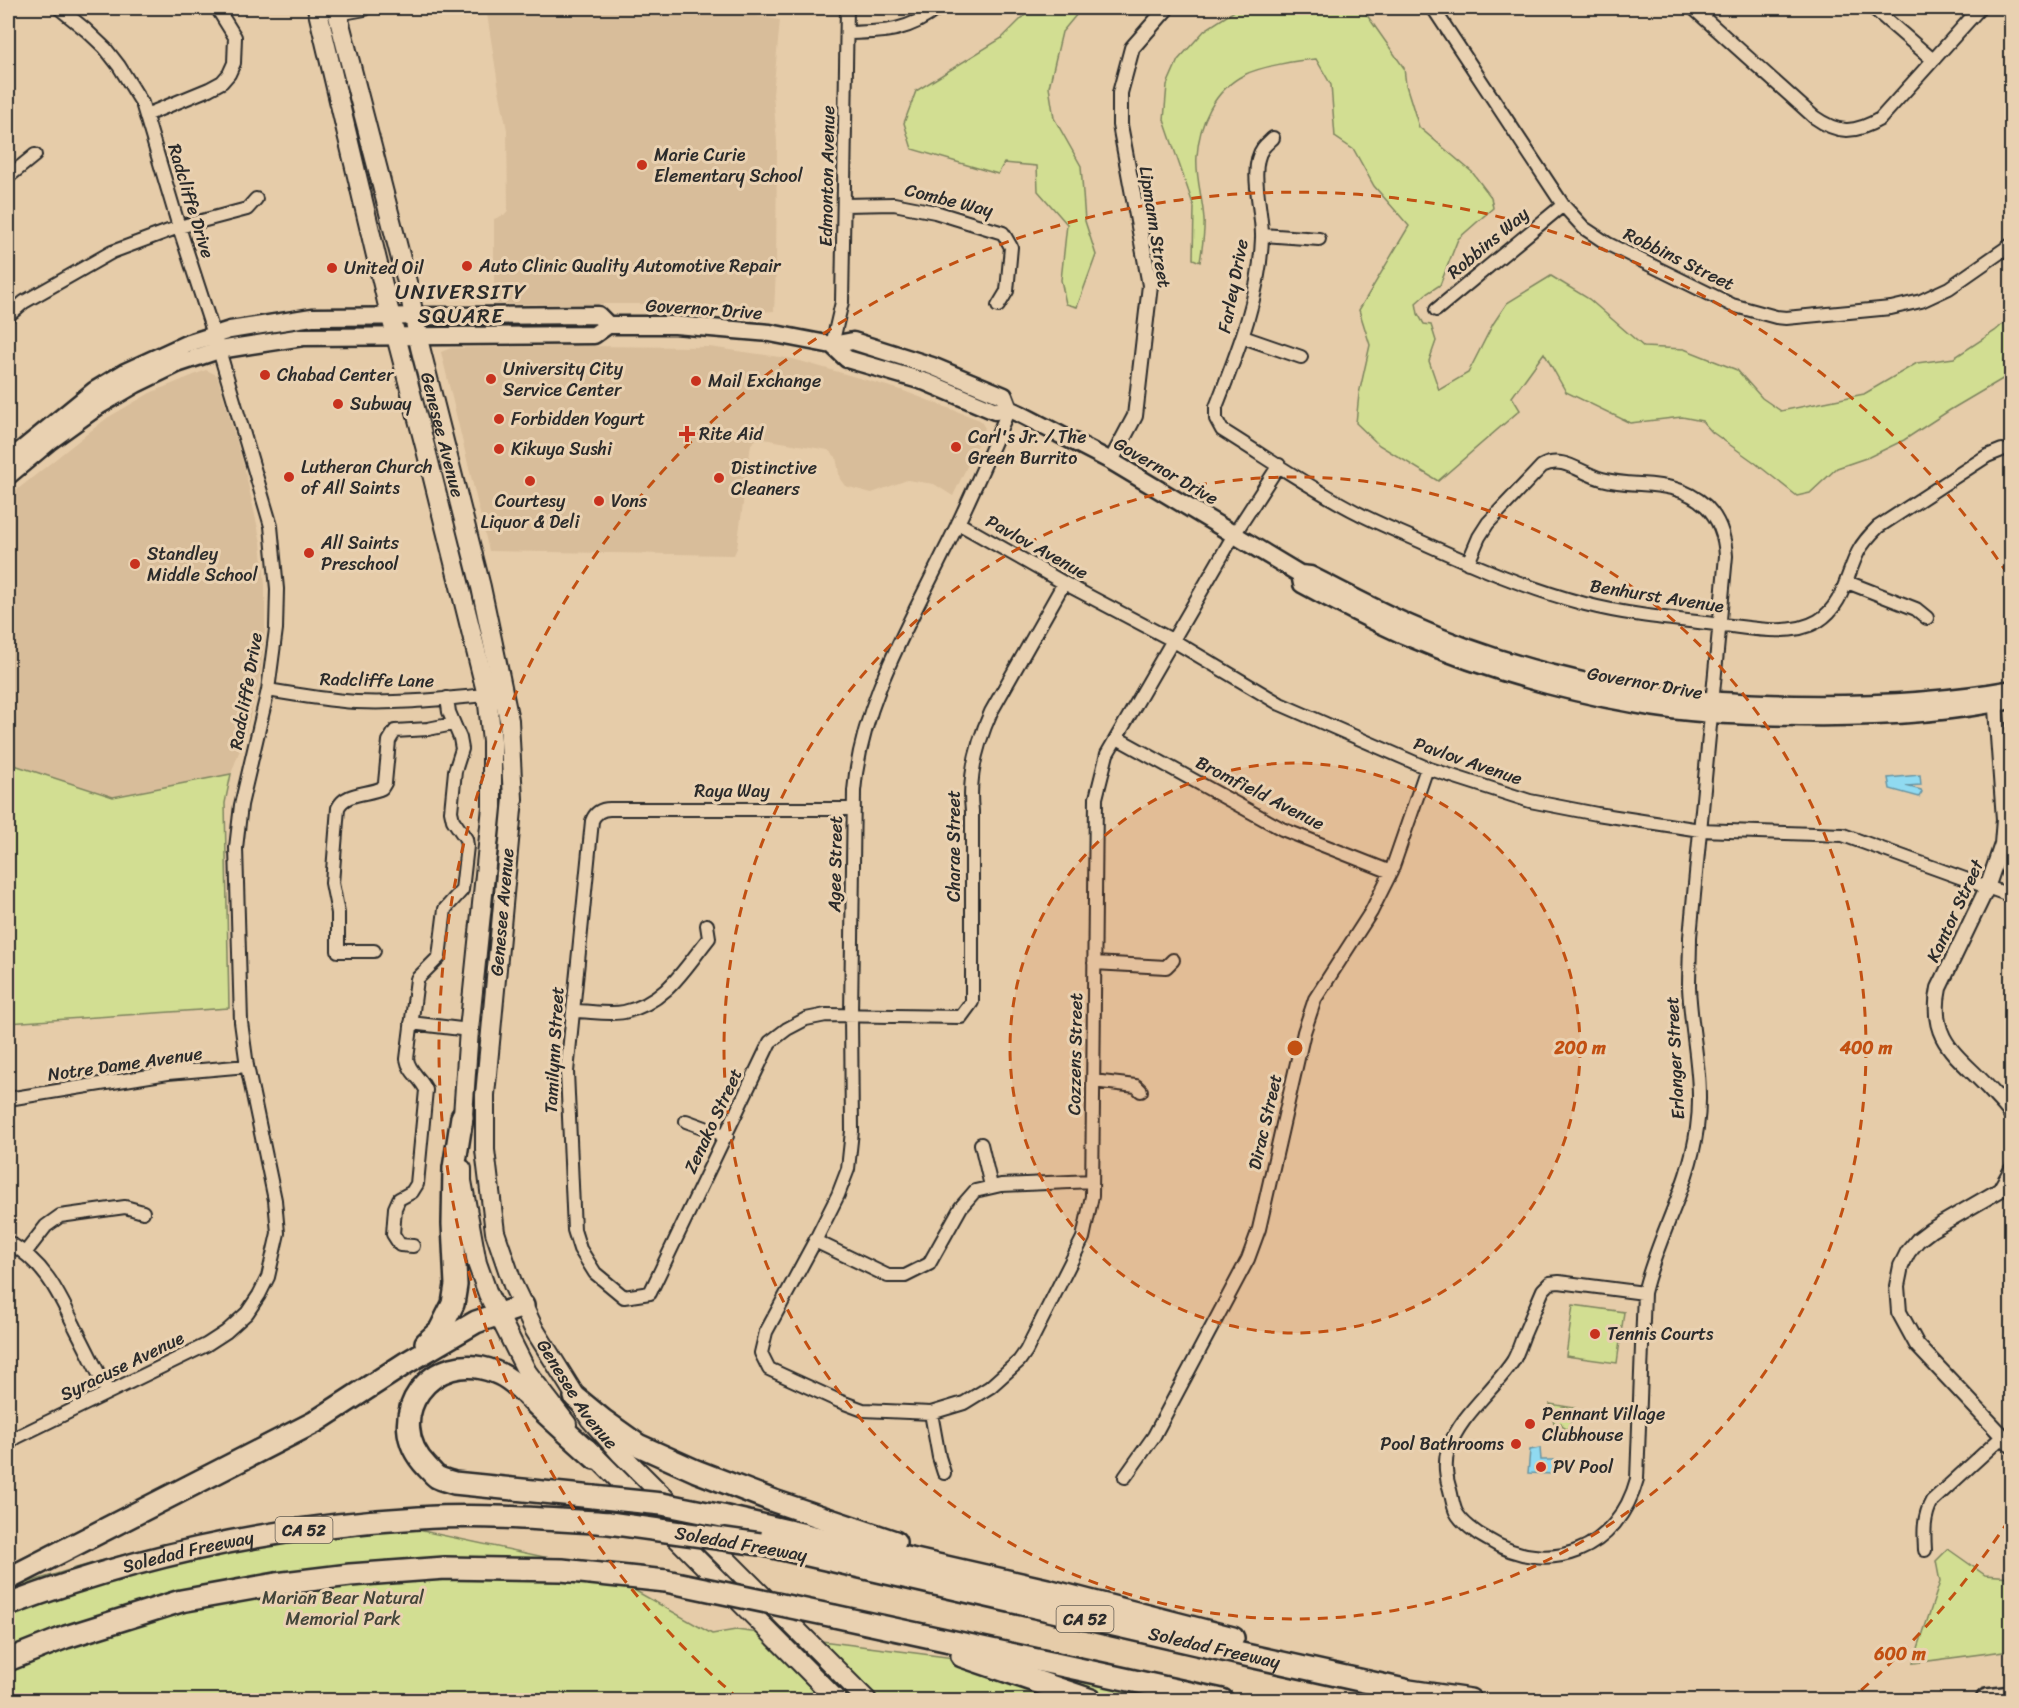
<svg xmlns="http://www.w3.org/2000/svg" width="2019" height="1708" viewBox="0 0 2019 1708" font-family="Sriracha,sans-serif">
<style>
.built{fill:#d8bd9a}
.green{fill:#d2de92;stroke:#7e845e;stroke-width:1.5}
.water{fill:#90daf1;stroke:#6894a2;stroke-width:1.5}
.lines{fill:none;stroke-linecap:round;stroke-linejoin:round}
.minor-casing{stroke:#2b2b2b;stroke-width:16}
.tertiary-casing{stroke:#2b2b2b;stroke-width:18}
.secondary-casing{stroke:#2b2b2b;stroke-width:21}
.primary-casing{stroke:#2b2b2b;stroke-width:22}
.motorway-casing{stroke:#2b2b2b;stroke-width:26}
.minor{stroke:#e9d1b1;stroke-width:12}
.tertiary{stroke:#e9d1b1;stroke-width:14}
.secondary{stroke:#e9d1b1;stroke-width:16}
.primary{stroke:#e9d1b1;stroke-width:18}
.motorway{stroke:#e9d1b1;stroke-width:21}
.motorway-bridge-casing{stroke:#2b2b2b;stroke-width:26;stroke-linecap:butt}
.motorway-bridge{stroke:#e9d1b1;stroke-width:21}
.ring{fill:none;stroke:#c25012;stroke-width:3;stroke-dasharray:10 8}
.poi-dot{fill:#c8321e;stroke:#e9d1b1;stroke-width:2}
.labels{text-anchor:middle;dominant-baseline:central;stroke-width:6;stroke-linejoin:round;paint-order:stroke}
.shield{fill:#e9d1b1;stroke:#645d53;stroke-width:1.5}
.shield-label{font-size:16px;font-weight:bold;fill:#2b2b2b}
.poi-label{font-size:18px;fill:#2b2b2b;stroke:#e9d1b1;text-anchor:start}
.street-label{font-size:18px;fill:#2b2b2b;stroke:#e9d1b1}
.park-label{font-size:18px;fill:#44463a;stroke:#e9d1b1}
.quarter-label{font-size:21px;letter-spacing:1.5px;fill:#2b2b2b;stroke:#e9d1b1}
.centre{fill:#c25012;stroke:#e9d1b1;stroke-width:3}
.ring-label{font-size:18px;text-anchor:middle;font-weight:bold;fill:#c25012;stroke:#e9d1b1;stroke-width:6;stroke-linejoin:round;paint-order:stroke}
</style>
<rect width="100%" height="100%" fill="#e6cca9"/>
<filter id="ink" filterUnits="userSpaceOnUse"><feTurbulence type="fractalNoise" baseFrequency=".0167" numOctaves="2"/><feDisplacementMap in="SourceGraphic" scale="12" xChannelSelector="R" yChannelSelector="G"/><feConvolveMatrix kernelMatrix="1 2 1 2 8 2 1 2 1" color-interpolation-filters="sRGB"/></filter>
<g filter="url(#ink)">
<path class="built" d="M486 8H710L780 20 773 94 777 142 776 269 774 311 747 313 706 307 660 304H494V219L506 214 508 210 507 130 499 90Z
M569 346 709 347 793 359 901 390 980 420 985 428 953 496 934 484 907 480 872 493 845 486 840 479 836 457 828 450 758 438 751 444 737 548 734 555 489 551 441 352 451 348Z
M206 370 217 375 244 466 261 542 265 585V628L261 670 246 733 231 774 113 797 8 763V737L12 724 8 699V497L107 418 150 393Z"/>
<path class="green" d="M1032 8H1082L1062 32 1049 87 1054 118 1081 166 1085 221 1096 255 1077 307 1066 304 1061 280 1067 224 1038 191 1037 166 1004 163 998 174 912 149 904 123 916 91 1002 38Z
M1239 8H1362L1404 68 1406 85 1419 127 1472 172 1491 197 1493 208 1458 239 1440 285 1426 294 1416 303 1418 314 1424 324 1431 325 1436 341 1429 361 1439 390 1468 373 1493 324 1507 303 1551 276 1589 299 1644 347 1684 349 1737 370 1762 398 1781 411 1864 394 1917 363 1954 358 1995 331 2011 317V374L1950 410 1904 440 1869 457 1837 468 1810 493 1797 496 1754 462 1712 432 1702 421 1682 417 1630 423 1566 392 1544 353 1512 397 1520 410 1438 481 1379 445 1356 423 1359 394 1370 345 1359 310 1409 226 1374 186 1354 150 1335 137 1331 85 1316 59C1298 60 1259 67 1244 75 1214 90 1199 124 1197 156 1195 176 1203 199 1204 220 1205 233 1202 248 1200 262L1193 259 1194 207 1164 120 1167 85 1178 60 1205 30Z
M8 763 113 797 231 774 225 803 229 1008 8 1023Z
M1573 1305 1624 1312 1617 1363 1566 1356Z
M1550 1404 1575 1408 1573 1418 1568 1430 1562 1426 1561 1423H1554Z
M348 1515 595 1568 712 1634 736 1630 1009 1665 1165 1700H8V1589C79 1566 151 1545 225 1532 265 1525 306 1520 348 1515Z
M1948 1549 1985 1575 2011 1577V1650L1913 1663 1940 1582 1936 1561Z"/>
<path class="water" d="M1920 775 1921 785 1906 786 1921 790 1922 792 1919 797 1890 789 1888 778Z
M1540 1448 1541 1460H1554V1474L1528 1473 1530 1450Z"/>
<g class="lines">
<g class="minor-casing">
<path id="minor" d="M1433 8 1563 205 1584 228 1608 244 1732 305 1776 317 1786 318 1891 308 1921 301 1949 288 2012 244
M1693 8 1814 117C1838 134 1854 134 1880 119L1980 8
M1873 8 1933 60
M338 14 365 9
M847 33C884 32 908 32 938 8
M146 115 209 89 222 82 229 74 234 63 235 37 217 8
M1273 138C1270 141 1266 144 1263 148 1248 168 1263 213 1262 238 1260 297 1237 353 1216 407V419L1222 430C1267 458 1311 489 1358 513 1379 524 1402 533 1424 543 1477 567 1529 589 1585 604 1627 615 1672 619 1715 624 1747 627 1789 638 1818 621 1843 606 1846 576 1858 552 1863 542 1870 535 1878 527L1987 456 2002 450
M8 177 35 155
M844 205 894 204 935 212 1003 233 1011 247 1007 291 998 306
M1262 235 1319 239
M1436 310 1563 205
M8 316 24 302 112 252 179 227 247 209 256 199
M1243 337 1301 357
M832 345 842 302 847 8
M1009 409C988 458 967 507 943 554 906 630 861 706 854 791L851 1014 852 1131 848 1169 838 1195 815 1241 766 1332 761 1353 769 1369 839 1401 863 1410 931 1413 964 1403 990 1387 1019 1361 1026 1351 1083 1238 1092 1196 1096 798 1107 754 1235 533 1279 465
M958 523 1064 583 1174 641 1280 704 1427 768 1530 801 1597 814 1700 830 1843 835 2012 896
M1468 563 1479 537 1488 523 1542 466C1563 455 1580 473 1602 479 1639 489 1674 477 1706 506 1720 520 1725 537 1726 556L1690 937C1690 954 1689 971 1689 987 1691 1034 1704 1081 1697 1128 1690 1185 1657 1237 1644 1293L1637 1479C1618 1550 1549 1578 1487 1539 1477 1534 1461 1522 1456 1512 1453 1506 1452 1497 1450 1490 1446 1479 1444 1462 1448 1450 1460 1415 1493 1391 1513 1361 1518 1353 1521 1341 1525 1332 1531 1318 1537 1304 1543 1290L1550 1283 1559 1282 1644 1293
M1847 582 1916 609 1927 618
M268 690C297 695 326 700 356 702 400 704 443 699 487 695
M1117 738 1282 829 1391 872
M854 809H610C601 809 595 813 592 821L567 1072 574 1230 580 1249 595 1273 624 1297 650 1293 770 1042 787 1029 806 1019 826 1015 961 1017 972 1002V811C968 777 977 743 991 712L1064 583
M374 951H338V913L332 883 338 808C345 792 368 795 382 788L385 783 389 741 395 731 428 729 453 724
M1094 963 1166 967 1173 960
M573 1011C589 1011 609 1015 624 1012 666 1003 684 969 709 938L707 925
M411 1023 469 1030
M1093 1081 1136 1086 1141 1091
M8 1099 168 1073 247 1066
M686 1121 727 1136
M981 1144 991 1186
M815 1241 888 1276H905L929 1264 961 1207 975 1191 1001 1185 1092 1181
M8 1242C45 1263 58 1292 76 1329 87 1350 97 1371 108 1392
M413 1246 400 1245 393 1234 395 1208 399 1199 412 1192 417 1184 426 1090C421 1078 409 1072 407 1059L417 979 439 957 445 909 462 890 467 846 466 839 453 820 451 811 455 771 462 749 460 738 449 712 447 698
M25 1253 46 1226 60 1216 125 1207 143 1212
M931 1413 939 1457 944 1473
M8 1444 17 1437 206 1345 226 1332 247 1313 259 1295 268 1277 278 1233 275 1200 247 1066 241 1022 236 848 241 805 268 690 276 629 277 589 271 526 219 350 179 227 142 103 119 66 105 48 86 30 59 8
M1125 1477 1154 1436 1248 1259 1259 1229 1304 1032 1315 999 1371 912 1391 872 1427 768
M1925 1550C1924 1533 1923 1517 1932 1501L2003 1436"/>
</g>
<g class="tertiary-casing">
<path id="tertiary" d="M1111 461 1135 416 1150 285 1120 125V93L1132 48 1167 8
M1995 695 2004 819 2002 844 1987 888 1939 988C1927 1044 1962 1057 1994 1094 2000 1101 2008 1108 2012 1116
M2012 1169 2000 1190 1931 1230 1918 1240 1908 1252 1901 1266 1897 1286 1899 1312 1917 1345 2012 1446"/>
</g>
<g class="secondary-casing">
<path id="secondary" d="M832 345 847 359 926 382 995 411 1009 409 1022 415 1111 461 1300 574 1310 575C1342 591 1374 608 1407 623 1496 663 1595 689 1691 699 1726 702 1760 703 1795 704 1868 705 1940 702 2012 689
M8 461 95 390 125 372 186 344 230 330 312 317 598 315 608 325
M8 476 50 441 100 405 136 384 177 364 219 350 303 337 594 335 608 325H675L770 333 832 345 853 341 932 366 1004 396 1009 409
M1300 574 1302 584C1335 602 1368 619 1403 635 1475 666 1555 690 1633 704 1688 715 1744 716 1800 717 1870 718 1942 715 2012 700"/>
</g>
<g class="primary-casing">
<g id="primary">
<path d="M317 8 387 302 425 446 487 695 492 741V807L469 1030 462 1129"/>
<path id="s1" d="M336 8 408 286 420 347 481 587 509 720 513 799 485 1095V1150L495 1232 513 1285 534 1329 590 1419 621 1454 867 1700"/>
<path d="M462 1169V1181L477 1263 488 1294 527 1372 567 1424"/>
<path d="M587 1448 837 1700"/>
</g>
</g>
<g class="motorway-casing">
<g id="motorway">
<path d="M426 1343 440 1330 453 1304 456 1285 453 1224 454 1168 462 1117"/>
<path d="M575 1397 603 1420 638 1445 696 1471 774 1501 895 1542"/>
<path d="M593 1497 454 1483C449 1481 442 1480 437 1477 434 1475 430 1470 427 1467 379 1418 432 1346 495 1372 512 1378 525 1394 538 1406 557 1424 576 1441 595 1458"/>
<path d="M722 1516 1047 1590 1233 1638"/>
<path id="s2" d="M760 1544 1241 1654 1409 1691 1470 1700"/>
<path d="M8 1579 315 1422 406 1363 476 1322 523 1306"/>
<path id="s3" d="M8 1605C140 1555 277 1526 419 1518 482 1514 546 1519 609 1523"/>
<path d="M834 1616 1222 1700"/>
<path d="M962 1656 1091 1700"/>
<path d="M8 1660 66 1637 181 1601 276 1584 350 1575 445 1568 562 1570 666 1581"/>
<path d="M1987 1700 2012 1697"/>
</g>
</g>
<use href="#minor" class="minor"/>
<use href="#tertiary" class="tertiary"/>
<use href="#secondary" class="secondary"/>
<use href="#primary" class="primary"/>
<use href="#motorway" class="motorway"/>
<g class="motorway-bridge-casing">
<path id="motorway-bridge" d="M593 1497 662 1504 722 1516
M609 1523 760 1544
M666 1581 834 1616"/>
</g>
<use href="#motorway-bridge" class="motorway-bridge"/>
</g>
</g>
<circle cx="1295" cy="1048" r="285" fill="#c25012" fill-opacity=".12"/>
<g class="ring">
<circle cx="1295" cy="1048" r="285"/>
<circle cx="1295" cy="1048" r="571"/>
<path d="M2009 1520A856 856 0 0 1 1851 1699M739 1699A856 856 0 1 1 2009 576"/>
</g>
<g class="poi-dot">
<circle cx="642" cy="165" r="6"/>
<circle cx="467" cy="266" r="6"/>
<circle cx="332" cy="268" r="6"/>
<circle cx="265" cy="375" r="6"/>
<circle cx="491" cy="379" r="6"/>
<circle cx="696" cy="381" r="6"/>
<circle cx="338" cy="404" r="6"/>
<circle cx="499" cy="419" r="6"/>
<path d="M684 425h6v6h6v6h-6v6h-6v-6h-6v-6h6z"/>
<circle cx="956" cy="447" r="6"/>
<circle cx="499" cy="449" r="6"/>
<circle cx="289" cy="477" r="6"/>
<circle cx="719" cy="478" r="6"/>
<circle cx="530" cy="481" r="6"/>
<circle cx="599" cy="501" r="6"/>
<circle cx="309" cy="553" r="6"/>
<circle cx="135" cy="564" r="6"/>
<circle cx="1595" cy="1334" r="6"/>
<circle cx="1530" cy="1424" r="6"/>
<circle cx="1516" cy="1444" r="6"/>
<circle cx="1541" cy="1467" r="6"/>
</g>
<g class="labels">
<g class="shield">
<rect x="275.5" y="1517" width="57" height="26" rx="4.5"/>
<rect x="1056.5" y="1606" width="57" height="26" rx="4.5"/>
</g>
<g class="shield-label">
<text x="304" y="1530">CA 52</text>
<text x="1085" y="1619">CA 52</text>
</g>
<g class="poi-label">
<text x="654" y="155">Marie Curie<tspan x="654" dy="21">Elementary School</tspan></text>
<text x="479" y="266">Auto Clinic Quality Automotive Repair</text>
<text x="344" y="268">United Oil</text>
<text x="503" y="369">University City<tspan x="503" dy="21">Service Center</tspan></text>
<text x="277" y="375">Chabad Center</text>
<text x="708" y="381">Mail Exchange</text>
<text x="350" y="404">Subway</text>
<text x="511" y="419">Forbidden Yogurt</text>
<text x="699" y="434">Rite Aid</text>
<text x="968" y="437">Carl's Jr. / The<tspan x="968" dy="21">Green Burrito</tspan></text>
<text x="511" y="449">Kikuya Sushi</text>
<text x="301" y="467">Lutheran Church<tspan x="301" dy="21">of All Saints</tspan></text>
<text x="731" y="468">Distinctive<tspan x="731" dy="21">Cleaners</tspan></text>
<text x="530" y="501" text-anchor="middle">Courtesy<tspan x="530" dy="21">Liquor &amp; Deli</tspan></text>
<text x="611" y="501">Vons</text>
<text x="321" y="543">All Saints<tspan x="321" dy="21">Preschool</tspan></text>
<text x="147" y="554">Standley<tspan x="147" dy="21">Middle School</tspan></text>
<text x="1607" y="1334">Tennis Courts</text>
<text x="1542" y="1414">Pennant Village<tspan x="1542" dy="21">Clubhouse</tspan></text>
<text x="1504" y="1444" text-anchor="end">Pool Bathrooms</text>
<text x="1553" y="1467">PV Pool</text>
</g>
<g class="street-label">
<text transform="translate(827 176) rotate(-89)">Edmonton Avenue</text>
<text transform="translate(949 200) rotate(14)">Combe Way</text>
<text transform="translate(191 201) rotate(73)">Radcliffe Drive</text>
<text transform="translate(1155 227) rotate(81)">Lipmann Street</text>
<text transform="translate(1488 243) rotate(-40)">Robbins Way</text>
<text transform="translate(1679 259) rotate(26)">Robbins Street</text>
<text transform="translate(1233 286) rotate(-79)">Farley Drive</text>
<text transform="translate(704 309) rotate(4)">Governor Drive</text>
<text stroke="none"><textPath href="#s1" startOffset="440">Genesee Avenue</textPath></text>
<text transform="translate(1166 471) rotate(30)">Governor Drive</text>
<text transform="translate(1037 547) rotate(29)">Pavlov Avenue</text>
<text transform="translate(1657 596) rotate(9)">Benhurst Avenue</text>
<text transform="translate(377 680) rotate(1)">Radcliffe Lane</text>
<text transform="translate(1645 683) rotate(10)">Governor Drive</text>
<text transform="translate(246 691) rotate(-80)">Radcliffe Drive</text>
<text transform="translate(1468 761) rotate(19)">Pavlov Avenue</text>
<text x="732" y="791">Raya Way</text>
<text transform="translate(1260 793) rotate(27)">Bromfield Avenue</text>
<text transform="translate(954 846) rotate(-90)">Charae Street</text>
<text transform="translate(835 864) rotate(-89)">Agee Street</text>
<text transform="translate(1955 911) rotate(-65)">Kantor Street</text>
<text transform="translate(502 912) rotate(-85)">Genesee Avenue</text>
<text transform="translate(554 1050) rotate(-87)">Tamilynn Street</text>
<text transform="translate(1075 1054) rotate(-89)">Cozzens Street</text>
<text transform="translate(1675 1058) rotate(-93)">Erlanger Street</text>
<text transform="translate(125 1064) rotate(-8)">Notre Dame Avenue</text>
<text transform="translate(713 1121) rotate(-65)">Zenako Street</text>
<text transform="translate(1265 1122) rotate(-77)">Dirac Street</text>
<text transform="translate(122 1366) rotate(-26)">Syracuse Avenue</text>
<text stroke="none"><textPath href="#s1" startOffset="1430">Genesee Avenue</textPath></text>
<text transform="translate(741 1544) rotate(10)">Soledad Freeway</text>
<text stroke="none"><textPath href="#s3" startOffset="188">Soledad Freeway</textPath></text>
<text stroke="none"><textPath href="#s2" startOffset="466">Soledad Freeway</textPath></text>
</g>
<g class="park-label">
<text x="343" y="1598">Marian Bear Natural<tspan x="343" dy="21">Memorial Park</tspan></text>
</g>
<g class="quarter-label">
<text x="461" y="292">UNIVERSITY<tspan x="461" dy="24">SQUARE</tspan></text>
</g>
</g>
<circle cx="1295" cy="1048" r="9" class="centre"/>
<g class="ring-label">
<text x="1580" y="1054">200 m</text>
<text x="1866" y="1054">400 m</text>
<text x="1900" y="1660">600 m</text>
</g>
<rect width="2019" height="1708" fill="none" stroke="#e9d1b1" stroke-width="30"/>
<rect x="15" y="15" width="1989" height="1678" fill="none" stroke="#2b2b2b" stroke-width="2" filter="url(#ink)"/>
</svg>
